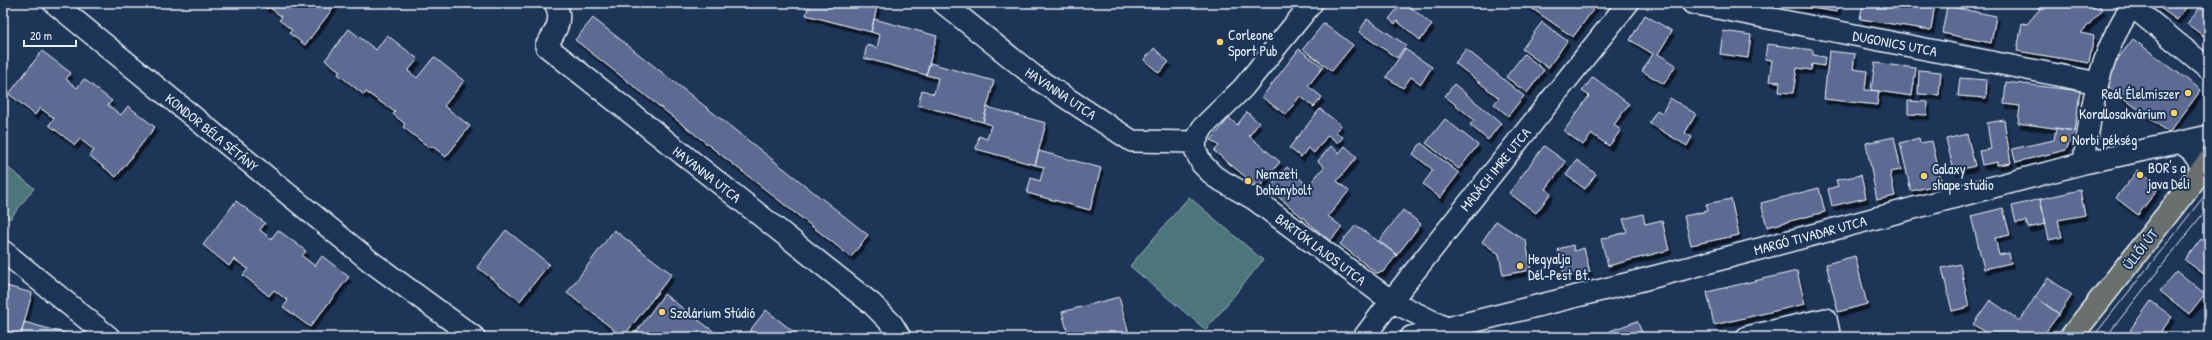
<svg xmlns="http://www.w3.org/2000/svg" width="2212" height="340" viewBox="0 0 2212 340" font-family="'Patrick Hand',sans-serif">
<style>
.grass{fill:#4d767a;stroke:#9ab4b9}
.building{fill:#5d6a92;stroke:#e8f1f8;filter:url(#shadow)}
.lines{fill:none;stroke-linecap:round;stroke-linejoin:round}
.minor-casing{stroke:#e8f1f8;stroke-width:24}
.major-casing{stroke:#e8f1f8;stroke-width:25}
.minor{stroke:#1d3557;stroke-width:21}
.major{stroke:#6a716d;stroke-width:22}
.tram{stroke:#e8f1f8;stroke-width:1}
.poi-dot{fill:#ffd166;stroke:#1d3557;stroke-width:1.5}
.labels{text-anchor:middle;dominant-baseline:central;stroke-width:4;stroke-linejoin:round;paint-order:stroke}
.poi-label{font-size:14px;fill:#e8f1f8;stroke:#1d3557;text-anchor:start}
.street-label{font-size:14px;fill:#e8f1f8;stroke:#1d3557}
</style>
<defs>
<filter id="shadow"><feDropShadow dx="2.5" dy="4.5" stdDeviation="0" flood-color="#0009"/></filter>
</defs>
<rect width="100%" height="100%" fill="#1d3557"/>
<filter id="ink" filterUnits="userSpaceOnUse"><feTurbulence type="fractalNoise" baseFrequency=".025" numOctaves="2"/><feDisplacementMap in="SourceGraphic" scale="8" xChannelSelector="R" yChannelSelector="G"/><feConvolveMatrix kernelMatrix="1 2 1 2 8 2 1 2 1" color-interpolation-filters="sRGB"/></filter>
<g filter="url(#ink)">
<path class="grass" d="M3 164 34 188 10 219 3 214Z
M1189 197 1263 260 1206 330 1130 266Z"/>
<path class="building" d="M260 3H337L305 45 289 33 292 30 279 20 282 17 269 7 267 9Z
M810 3H878L871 32 806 15Z
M1402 3H1406L1432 25 1420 40 1397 21 1395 24 1389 19Z
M1528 3H1598L1573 37 1527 5Z
M1780 3H1839L1837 12Z
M1863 3H1935L1931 30 1860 19Z
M2036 3H2095L2103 9 2081 33 2094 36 2089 63 2017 51 2022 23 2027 24 2040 9 2035 5Z
M2153 3H2185L2188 5 2177 20Z
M2203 3H2209V40L2187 24Z
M1947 6 1996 16 1991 43 1942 33Z
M1645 15 1672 31 1658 54 1676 65 1664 84 1642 71 1653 54 1630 40Z
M593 18 868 235 851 257 575 40Z
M874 19 937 36 926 75 864 58 867 45 877 48 880 35 871 32Z
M1367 19 1406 45 1397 58 1359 32Z
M1542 22 1567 41 1548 68 1522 49Z
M1324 23 1353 45 1332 71 1303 49Z
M349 29 376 50 387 35 418 59 408 71 417 78 434 57 464 81 444 106 470 126 446 157 432 146 430 148 403 127 405 124 393 114 395 112 366 92 364 95 338 74 340 71 325 60Z
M1723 31 1751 35 1748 58 1720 54Z
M2133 39 2201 90 2169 133 2101 81Z
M1767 44 1813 50V55L1825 57 1824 66 1812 64 1811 70 1797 68 1793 93 1779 92 1780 82 1769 81 1772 60 1765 59Z
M1154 48 1169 62 1159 73 1144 60Z
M1299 49 1323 67 1308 86 1322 97 1314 107 1300 96 1286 115 1262 97Z
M1405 49 1432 67 1421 84 1411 77 1403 88 1386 77Z
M1466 49 1524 96 1508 116 1494 104 1499 98 1455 63Z
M42 51 71 73 66 79 77 88 84 79 112 101 108 105 121 115 128 106 155 127 116 177 90 156 94 150 80 139 75 145 49 125 54 118 40 108 35 115 9 94Z
M1829 51 1855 54 1853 69 1867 71 1865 90 1879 91 1877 105 1824 99Z
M1524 54 1544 70 1527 93 1506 77Z
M930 63 994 81 983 122 918 105 922 90 934 94 938 78 926 75Z
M1875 63 1916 68 1912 96 1871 90Z
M1919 70 1941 72 1939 95 1918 94Z
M1593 77 1629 104 1614 125 1621 130 1609 146 1592 134 1583 145 1564 131 1589 96 1582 91Z
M1960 78 1987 80 1986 98 1958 96Z
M2006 82 2080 91 2075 131 2018 123 2020 106 2004 104Z
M1454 84 1501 123 1488 140 1470 125 1474 120 1445 96Z
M1670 98 1696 114 1685 133 1692 137 1687 146 1649 123 1657 110 1662 113Z
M1908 101 1928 102 1927 115 1908 114Z
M987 107 1046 123 1035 165 976 149 979 136 987 139 991 125 983 122Z
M1320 109 1341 125 1336 132 1343 137 1338 143 1328 135 1314 153 1308 148 1301 157 1289 148Z
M1247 112 1259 123 1249 136 1280 162 1259 188 1214 151 1219 146 1211 140 1229 118 1237 125Z
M1445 119 1478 145 1459 169 1426 143Z
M2004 120 2011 163 1997 165V162L1982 165 1979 151 1991 149 1987 123Z
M2056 128 2075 131 2066 150 2016 162 2012 149 2054 140Z
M1967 134 1975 166 1954 171 1946 139Z
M1894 137 1901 170 1890 172 1895 196 1877 200 1866 143Z
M1919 138 1920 143 1932 141 1942 184 1911 191 1900 143Z
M1421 143 1459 173 1440 198 1423 184 1433 170 1413 154Z
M1331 146 1339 153 1345 146 1357 157 1337 181 1349 191 1328 216 1342 227 1330 241 1269 189 1287 167 1308 186 1324 167 1318 161Z
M1544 146 1566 162 1546 189 1551 193 1536 213 1509 193Z
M1039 151 1101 168 1090 210 1027 193 1031 178 1040 181 1044 167 1035 165Z
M1577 160 1596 174 1585 189 1566 175Z
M2138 170 2160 186 2138 215 2116 198Z
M1861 175 1866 198 1832 206 1828 189 1838 186 1836 180Z
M1819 188 1825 212 1767 227 1761 203Z
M2080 190 2085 215 2058 220 2062 237 2049 240 2040 199Z
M1731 199 1739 235 1691 245 1684 216 1708 211 1706 204Z
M2040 199 2046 224 2028 228 2026 221 2016 223 2012 206Z
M236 201 265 223 260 230 271 239 278 230 306 251 302 256 315 266 322 256 349 277 310 327 283 307 288 301 274 290 269 296 243 275 248 269 234 259 229 266 203 245Z
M2003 208 2010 235 1995 238 1999 255 2009 253 2011 263 1984 269 1971 216Z
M1403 210 1421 224 1397 255 1379 241Z
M1643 214 1645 224 1662 220 1669 250 1608 266 1601 239 1627 232 1623 219Z
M1496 221 1526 241 1531 270 1503 275 1499 254 1482 242Z
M1356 225 1397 255 1383 272 1376 273 1340 244Z
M506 230 549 264 520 301 477 267Z
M614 230 672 274 623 337 567 293Z
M2201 239 2209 245V278L2185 260Z
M1573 245 1574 251 1584 248 1590 272 1565 278 1558 249Z
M1855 256 1867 304 1838 312 1826 264Z
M1960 264 1969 307 1952 311 1942 268Z
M1797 271 1805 304 1714 325 1707 292Z
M2177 271 2205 294 2189 314 2160 291Z
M2048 278 2072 295 2059 314 2035 297Z
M3 285 32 293 21 335 3 330Z
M664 294 721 337H633Z
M1119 297 1130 337H1069L1062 312Z
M2035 297 2059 314 2042 337H1991L1973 324 1990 300 2020 321Z
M2151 301 2172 317 2157 337H2139L2130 330Z
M766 310 800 337H745Z
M1637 321 1644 337H1611L1610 331Z
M24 322 79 337H30L21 335Z"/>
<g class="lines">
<g class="minor-casing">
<path id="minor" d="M54 3 370 261 474 337
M555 3C564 19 555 33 546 46L872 304 892 324 900 337
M943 3 1039 80 1132 141 1195 142
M1312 3 1243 88 1203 127 1195 142 1196 152 1202 164 1215 177 1254 199 1391 301 1450 330
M1692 3 2098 83
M2128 3 2209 69
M2180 142 2191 150 2203 168
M2084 163C2090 110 2100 51 2132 6
M3 251 109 337
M1364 337 1391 301 1628 3
M1411 337 1642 280 2084 163 2209 136
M1747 337 1826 319 1830 337"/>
</g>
<g class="major-casing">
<path id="major" d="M2071 337 2209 161"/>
</g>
<use href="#minor" class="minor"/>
<use href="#major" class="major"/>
<path class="tram" d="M2093 337 2209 190
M2106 337 2209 206"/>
</g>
</g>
<g class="poi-dot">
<circle cx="1220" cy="42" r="4"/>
<circle cx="2188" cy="93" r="4"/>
<circle cx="2174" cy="113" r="4"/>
<circle cx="2064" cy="139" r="4"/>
<circle cx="2140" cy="175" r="4"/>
<circle cx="1924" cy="176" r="4"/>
<circle cx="1248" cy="181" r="4"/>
<circle cx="1520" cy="266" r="4"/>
<circle cx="662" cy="312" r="4"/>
</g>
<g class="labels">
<g class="poi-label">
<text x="1228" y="34">Corleone<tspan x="1228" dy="16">Sport Pub</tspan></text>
<text x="2180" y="93" text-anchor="end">Reál Élelmiszer</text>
<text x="2166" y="113" text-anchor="end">Korallosakvárium</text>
<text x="2072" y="139">Norbi pékség</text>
<text x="2148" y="167">BOR's a<tspan x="2148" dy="16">java Deli</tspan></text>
<text x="1932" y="168">Galaxy<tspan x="1932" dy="16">shape studio</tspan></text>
<text x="1256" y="173">Nemzeti<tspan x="1256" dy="16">Dohánybolt</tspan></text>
<text x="1528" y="258">Hegyalja<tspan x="1528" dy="16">Dél-Pest Bt.</tspan></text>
<text x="670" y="312">Szolárium Stúdió</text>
</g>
<g class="street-label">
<text transform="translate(1895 43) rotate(11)">DUGONICS UTCA</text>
<text transform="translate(1061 93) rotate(34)">HAVANNA UTCA</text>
<text transform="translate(212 132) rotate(39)">KONDOR BÉLA SÉTÁNY</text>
<text transform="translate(1495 169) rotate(-51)">MADÁCH IMRE UTCA</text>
<text transform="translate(707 174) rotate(38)">HAVANNA UTCA</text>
<text transform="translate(1810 235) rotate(-15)">MARGÓ TIVADAR UTCA</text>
<text transform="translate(1321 249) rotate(37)">BARTÓK LAJOS UTCA</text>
<text transform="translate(2140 249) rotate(-52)">ÜLLŐI ÚT</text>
</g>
</g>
<rect width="2212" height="340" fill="none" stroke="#1d3557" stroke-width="16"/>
<rect x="8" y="8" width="2196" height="324" fill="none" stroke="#e8f1f8" stroke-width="1.5" filter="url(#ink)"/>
<path d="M24 40v6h52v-6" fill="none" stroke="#e8f1f8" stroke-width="2"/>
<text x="30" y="40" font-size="12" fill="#e8f1f8" stroke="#1d3557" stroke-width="3" paint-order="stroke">20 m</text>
</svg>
